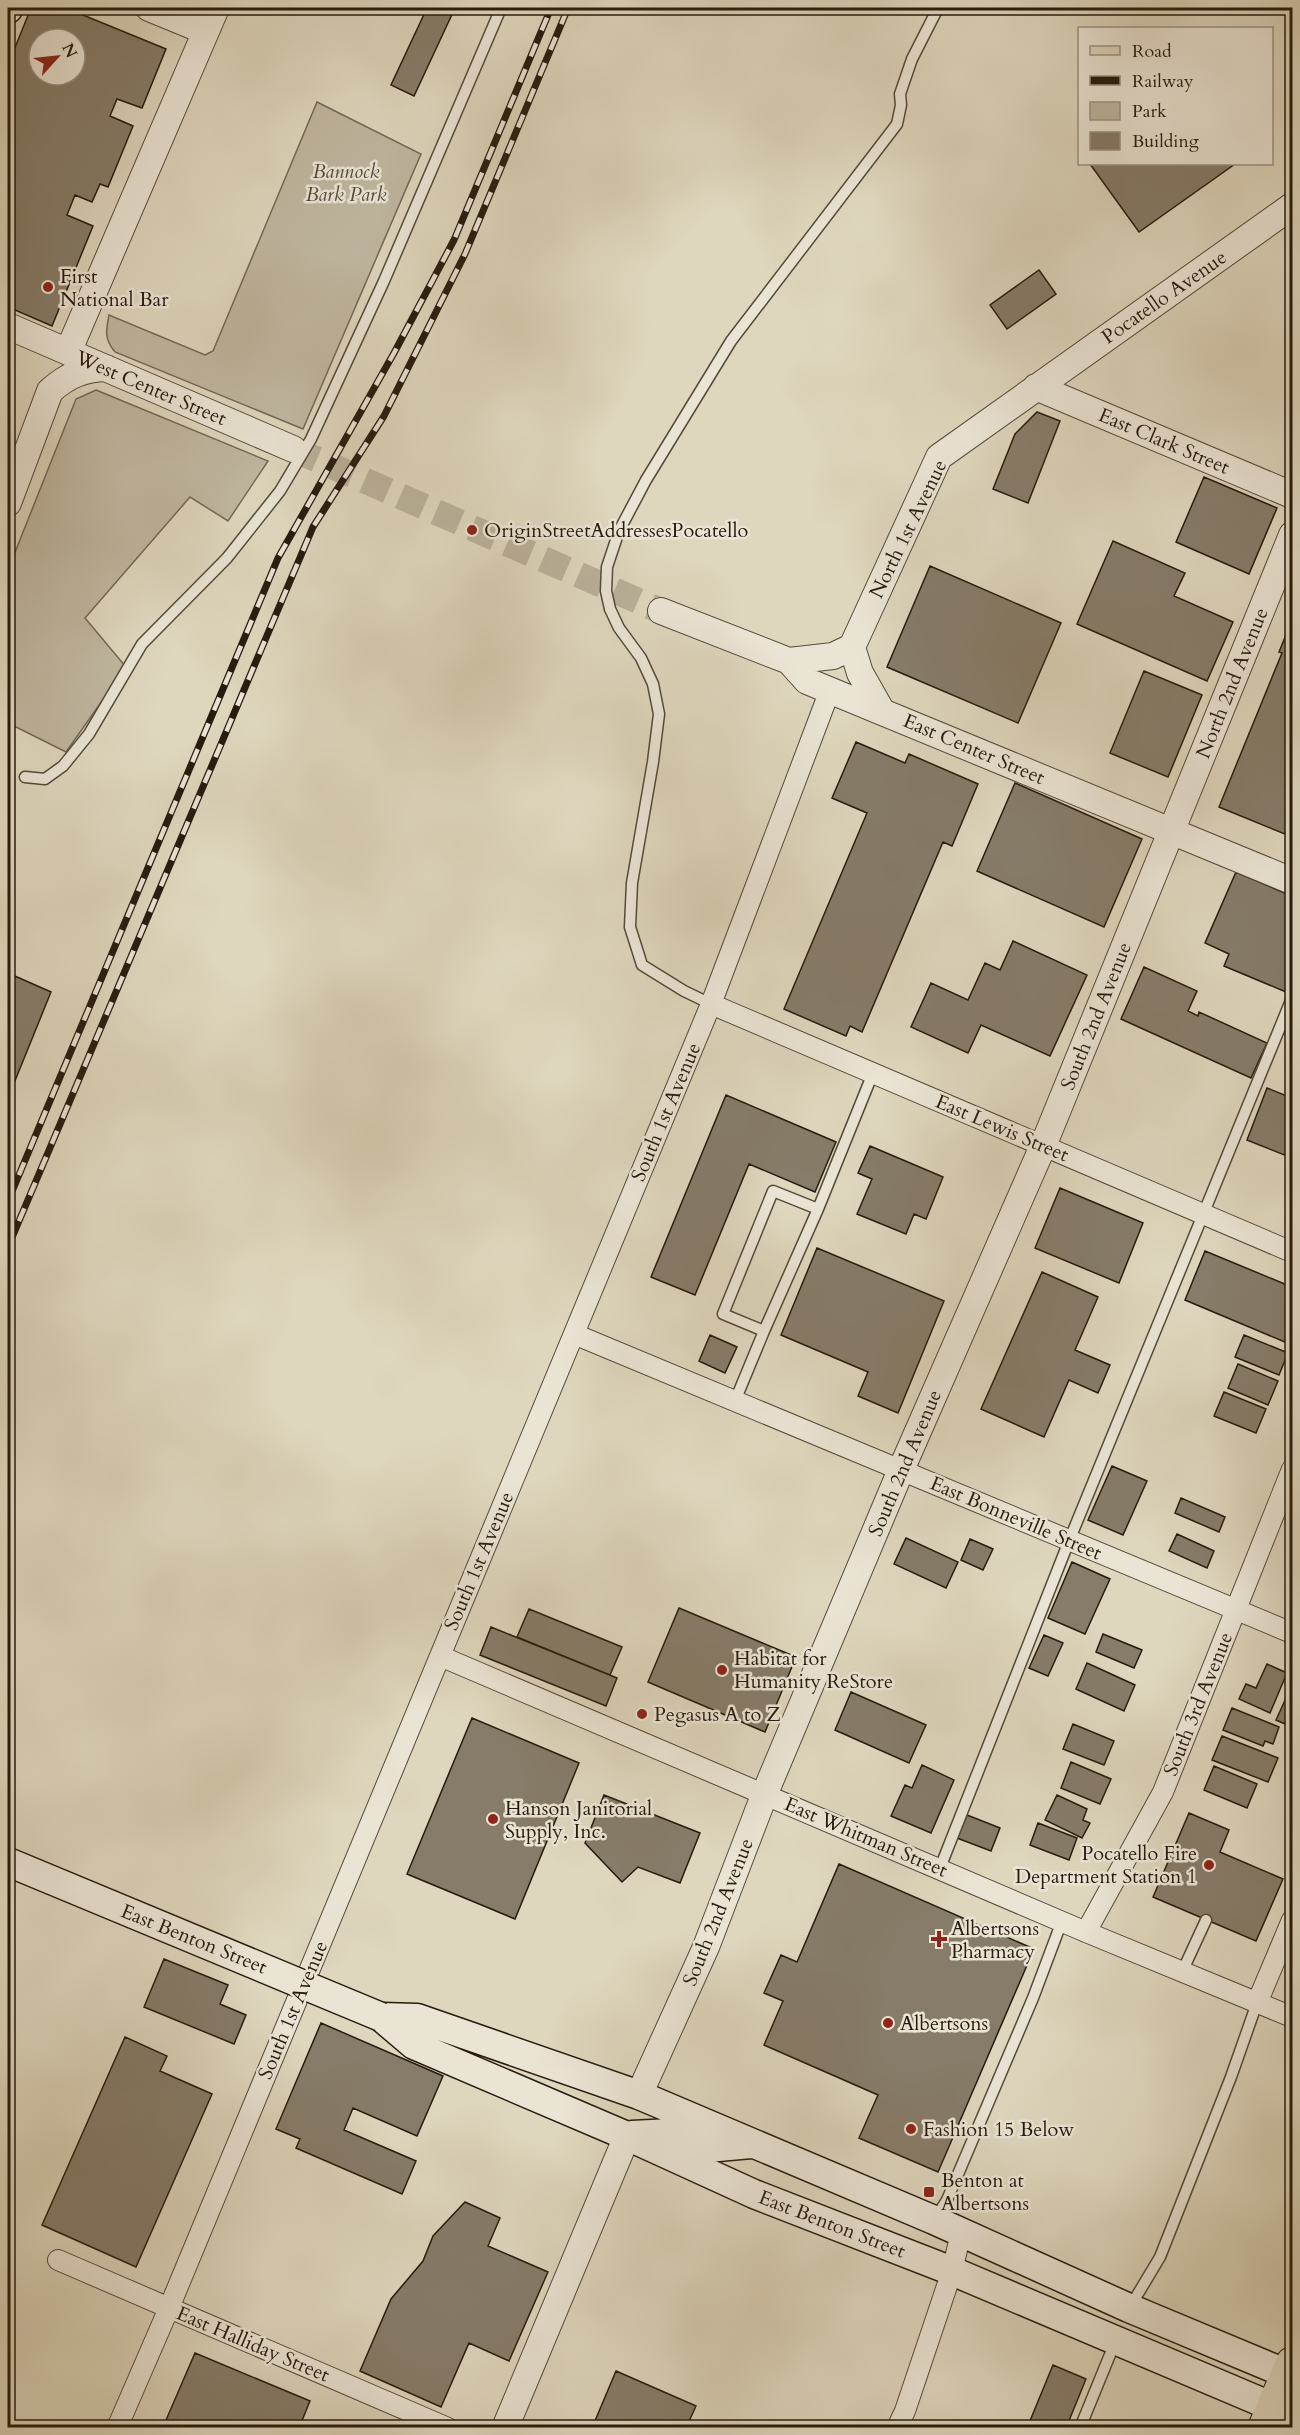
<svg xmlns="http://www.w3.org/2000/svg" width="1300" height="2435" viewBox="0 0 1300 2435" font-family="Cardo,serif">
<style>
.green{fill:#bfb69f;stroke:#736856;stroke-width:1.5}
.building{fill:#867c69;stroke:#271b0d;stroke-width:1.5;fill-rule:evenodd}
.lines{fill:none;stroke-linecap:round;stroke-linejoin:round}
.tertiary-tunnel{stroke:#b9b19a;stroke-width:26;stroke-dasharray:26 13;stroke-linecap:butt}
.service-casing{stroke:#554a39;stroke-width:13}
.minor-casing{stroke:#554a39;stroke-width:22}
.tertiary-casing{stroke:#554a39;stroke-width:28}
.secondary-casing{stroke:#271b0d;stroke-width:31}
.primary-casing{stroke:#271b0d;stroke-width:34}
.service{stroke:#eae4d4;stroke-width:10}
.minor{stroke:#eae4d4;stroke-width:20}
.tertiary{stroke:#eae4d4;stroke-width:26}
.secondary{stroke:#eae4d4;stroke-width:28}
.primary{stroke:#ded6bd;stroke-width:32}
.rail-casing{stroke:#271b0d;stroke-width:7}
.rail{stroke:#eae4d4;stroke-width:4.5;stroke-dasharray:14;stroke-linecap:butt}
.secondary-bridge-casing{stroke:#271b0d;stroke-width:31;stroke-linecap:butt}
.secondary-bridge{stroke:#eae4d4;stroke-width:28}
.poi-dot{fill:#8f2418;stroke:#eae4d4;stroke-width:2}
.labels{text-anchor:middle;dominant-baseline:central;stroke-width:5;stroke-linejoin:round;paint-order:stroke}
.park-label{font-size:20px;font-style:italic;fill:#554a39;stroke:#eae4d4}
.poi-label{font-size:20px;fill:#271b0d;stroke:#eae4d4;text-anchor:start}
.street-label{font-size:20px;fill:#271b0d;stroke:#eae4d4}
</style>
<rect width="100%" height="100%" fill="#ded6bd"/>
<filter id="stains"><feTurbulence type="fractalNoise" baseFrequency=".00333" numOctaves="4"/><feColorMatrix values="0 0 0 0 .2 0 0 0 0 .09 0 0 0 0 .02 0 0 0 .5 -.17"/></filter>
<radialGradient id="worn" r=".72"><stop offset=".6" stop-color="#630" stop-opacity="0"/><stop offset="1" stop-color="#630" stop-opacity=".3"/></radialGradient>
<path class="green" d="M317 102 421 154 303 429 115 352C104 339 106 330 109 315L205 355 213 351Z
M96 390 268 461 228 521 190 497 85 618 126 667 66 752 8 723V570L76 399Z"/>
<path class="building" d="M31 8H66L166 49 142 108 117 99 110 116 133 126 108 187 100 184 92 202 75 195 67 215 93 226 52 326 8 307V65ZM39 39H75V75H39Z
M427 8H455L414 96 391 85Z
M1090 164H1235L1139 232Z
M1039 270 1056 294 1007 329 990 305Z
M8 367 14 369 8 386Z
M1037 412 1060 421 1028 503 993 489 1015 434Z
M1204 477 1277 508 1249 574 1176 542Z
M1113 541 1185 573 1174 596 1233 622 1207 681 1077 624Z
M930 566 1061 623 1018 723 887 667Z
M1292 620V837L1219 807 1282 653 1279 652Z
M1144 671 1202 695 1168 777 1110 753Z
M856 742 905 763 909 754 978 784 952 846 943 842 862 1032 850 1026 846 1036 784 1009 867 813 832 798Z
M1015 783 1142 839 1104 927 977 871Z
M1236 872 1292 896V976L1286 992 1224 966 1229 954 1205 943Z
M1013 941 1087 975 1050 1056 981 1025 968 1053 911 1027 931 983 968 1000 985 963 1000 970Z
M1144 967 1197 991 1188 1011 1198 1016 1199 1012 1267 1043 1251 1078 1121 1019Z
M8 973 51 992 8 1098Z
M1267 1088 1292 1098V1158L1247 1140Z
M726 1095 836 1142 815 1192 749 1164 695 1295 651 1277Z
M870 1146 943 1177 926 1219 914 1214 906 1234 857 1214 872 1179 858 1173Z
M1060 1188 1143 1223 1119 1283 1035 1248Z
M817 1248 944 1301 898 1413 858 1396 868 1372 781 1335Z
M1205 1251 1292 1287V1345L1185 1300Z
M1042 1272 1098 1297 1075 1350 1110 1365 1098 1393 1069 1380 1044 1437 981 1409Z
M710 1335 737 1347 725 1373 699 1361Z
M1244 1335 1288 1353 1279 1375 1235 1357Z
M1238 1364 1278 1381 1268 1405 1228 1388Z
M1224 1392 1266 1409 1256 1433 1214 1416Z
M1112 1466 1147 1481 1123 1535 1088 1520Z
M1181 1498 1225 1517 1219 1532 1175 1513Z
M1177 1534 1214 1551 1207 1568 1169 1551Z
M906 1538 958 1562 946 1588 894 1564Z
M970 1539 993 1549 983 1570 961 1560Z
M1072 1562 1110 1579 1085 1634 1048 1618Z
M679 1608 796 1657 765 1732 648 1682Z
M529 1609 622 1647 610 1675 517 1637Z
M491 1627 617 1678 606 1706 480 1655Z
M1103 1634 1142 1650 1134 1668 1096 1652Z
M1044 1635 1063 1643 1048 1676 1029 1668Z
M1087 1663 1135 1685 1124 1711 1076 1689Z
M1267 1664 1287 1673 1270 1713 1239 1699 1246 1684 1256 1688Z
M851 1692 926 1725 909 1763 835 1730Z
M1286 1698 1292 1701V1727L1276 1720Z
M1232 1708 1279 1727 1273 1744 1265 1741 1263 1746 1223 1730Z
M472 1718 579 1763 515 1919 407 1874Z
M1073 1724 1114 1741 1104 1765 1063 1749Z
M1222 1736 1278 1758 1268 1782 1212 1760Z
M1071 1762 1111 1779 1100 1804 1061 1788Z
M922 1765 954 1780 931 1833 891 1816 905 1785 912 1788Z
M1214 1766 1257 1784 1247 1808 1204 1790Z
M604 1795 700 1833 680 1883 638 1867 622 1882 585 1843Z
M1057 1795 1087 1809 1083 1820 1090 1823 1082 1838 1045 1820Z
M1189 1813 1229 1830 1220 1852 1283 1879 1256 1941 1153 1897Z
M967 1815 1000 1828 991 1851 957 1838Z
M1038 1823 1077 1838 1069 1860 1030 1845Z
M839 1864 1034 1949 938 2172 859 2138 878 2095 764 2045 783 2001 764 1993 781 1955 797 1962Z
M164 1959 228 1985 220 2004 246 2015 234 2044 144 2007Z
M1292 1959V1978L1286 1976Z
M321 2023 443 2076 417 2136 353 2108 344 2130 416 2161 402 2194 296 2148 300 2139 276 2129Z
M125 2037 167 2056 160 2071 212 2094 136 2267 42 2225Z
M465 2202 500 2218 488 2246 548 2272 509 2361 469 2343 441 2407 360 2371 391 2299 423 2261 433 2236Z
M195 2353 310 2401 299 2428H184L166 2420Z
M1053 2365 1086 2379 1066 2428H1027Z
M616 2371 696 2406 686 2428H592Z
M1124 2421 1139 2428H1121Z"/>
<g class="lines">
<path class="tertiary-tunnel" d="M293 449 661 611"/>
<g class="service-casing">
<path id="service" d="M25 777 45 779 63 766 89 734 142 644 227 558 280 491 311 439 384 281 501 8
M711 1004 684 991 642 965 630 927 632 883 653 762 659 714 653 684 641 658 619 628 610 609 606 591 607 567 619 531 646 480 731 341 897 124 901 105 900 94 912 59 938 8
M818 1209 773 1191 723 1314 764 1331 818 1209 873 1073
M735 1401 764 1331
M940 1868 1069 1541 1292 998
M1182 1972 1206 1920
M935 2219 947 2200 1033 1998 1062 1921
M1130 2307 1160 2257 1231 2077 1257 2003
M1080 2428 1116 2340"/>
</g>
<g class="minor-casing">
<path id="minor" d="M711 1004 1292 1252
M574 1334 1292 1633
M440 1656 1086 1932 1292 2017
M1086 1932 1163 1792 1292 1469
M1257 2003 1292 1920
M58 2260 448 2428
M117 2428 169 2308 711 1004 830 690
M897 2428 905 2411 952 2271 961 2233"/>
</g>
<g class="tertiary-casing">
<path id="tertiary" d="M149 8 205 31
M8 326 293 449
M68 352 216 8
M1036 387 1292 495
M8 503 50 391C68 375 83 369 106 368
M661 611 789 661 807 681 1292 881
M852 647 860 673 881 710
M789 661 833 656 852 647 939 457 1292 206
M639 2095 706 1947 765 1793 901 1470 1043 1146 1292 535
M505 2428 627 2136"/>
</g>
<g class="secondary-casing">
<path id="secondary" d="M8 9V8
M381 2017 414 2045 627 2136 754 2194 952 2271 1292 2415
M381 2017 417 2018 639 2095 934 2220 1129 2308 1292 2376
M632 2135 671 2133 707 2148 751 2144"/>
</g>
<g class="primary-casing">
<path id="primary" d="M1264 2428 1292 2363"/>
</g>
<use href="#service" class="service"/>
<use href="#minor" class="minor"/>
<use href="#tertiary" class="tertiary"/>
<use href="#secondary" class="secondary"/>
<use href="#primary" class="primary"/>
<g class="rail-casing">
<path id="rail" d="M8 1201 278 558 394 353 454 240 551 8
M8 1247 313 527 384 416 465 254 568 8"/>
</g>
<use href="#rail" class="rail"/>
<g class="secondary-bridge-casing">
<path id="secondary-bridge" d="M8 1862 381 2017"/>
</g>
<use href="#secondary-bridge" class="secondary-bridge"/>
</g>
<g class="poi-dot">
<circle cx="48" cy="287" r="6"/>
<circle cx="472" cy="530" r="6"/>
<circle cx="722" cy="1670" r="6"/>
<circle cx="642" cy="1714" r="6"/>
<circle cx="493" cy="1819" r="6"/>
<circle cx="1209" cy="1865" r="6"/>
<path d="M936 1930h6v6h6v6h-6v6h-6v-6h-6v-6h6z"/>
<circle cx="888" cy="2023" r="6"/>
<circle cx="911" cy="2129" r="6"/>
<rect x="923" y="2186" width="12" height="12" rx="3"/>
</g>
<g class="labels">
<g class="park-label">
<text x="346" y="171">Bannock<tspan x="346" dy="23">Bark Park</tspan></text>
</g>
<g class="poi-label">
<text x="60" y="276">First<tspan x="60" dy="23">National Bar</tspan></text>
<text x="484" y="530">OriginStreetAddressesPocatello</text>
<text x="734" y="1658">Habitat for<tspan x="734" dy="23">Humanity ReStore</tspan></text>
<text x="654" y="1714">Pegasus A to Z</text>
<text x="505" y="1808">Hanson Janitorial<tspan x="505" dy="23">Supply, Inc.</tspan></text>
<text x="1197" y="1853" text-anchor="end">Pocatello Fire<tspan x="1197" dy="23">Department Station 1</tspan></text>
<text x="951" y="1928">Albertsons<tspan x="951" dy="23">Pharmacy</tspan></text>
<text x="900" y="2023">Albertsons</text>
<text x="923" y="2129">Fashion 15 Below</text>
<text x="941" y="2180">Benton at<tspan x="941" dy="23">Albertsons</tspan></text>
</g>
<g class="street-label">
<text transform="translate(1164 297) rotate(-35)">Pocatello Avenue</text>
<text transform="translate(151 388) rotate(23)">West Center Street</text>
<text transform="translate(1164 441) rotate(23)">East Clark Street</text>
<text transform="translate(908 529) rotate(-64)">North 1st Avenue</text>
<text transform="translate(1232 683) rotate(-68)">North 2nd Avenue</text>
<text transform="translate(974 749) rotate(23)">East Center Street</text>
<text transform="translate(1096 1016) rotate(-68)">South 2nd Avenue</text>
<text transform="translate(666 1112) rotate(-67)">South 1st Avenue</text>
<text transform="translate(1002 1128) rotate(23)">East Lewis Street</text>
<text transform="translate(905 1463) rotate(-67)">South 2nd Avenue</text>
<text transform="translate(1016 1518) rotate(23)">East Bonneville Street</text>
<text transform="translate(479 1561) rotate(-67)">South 1st Avenue</text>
<text transform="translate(1198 1704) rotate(-68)">South 3rd Avenue</text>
<text transform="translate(866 1837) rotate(23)">East Whitman Street</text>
<text transform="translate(718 1912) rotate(-68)">South 2nd Avenue</text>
<text transform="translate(194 1939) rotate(22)">East Benton Street</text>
<text transform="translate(293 2010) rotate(-67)">South 1st Avenue</text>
<text transform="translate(832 2224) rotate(21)">East Benton Street</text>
<text transform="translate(253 2344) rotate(23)">East Halliday Street</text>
</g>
</g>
<rect width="1300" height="2435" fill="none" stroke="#ded6bd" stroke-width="30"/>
<rect x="9" y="9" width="1282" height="2417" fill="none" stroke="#271b0d" stroke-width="3"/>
<rect x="15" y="15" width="1270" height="2405" fill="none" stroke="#271b0d" stroke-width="1.5"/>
<rect x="1078" y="27" width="195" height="138" fill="#eae4d4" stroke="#9c9484" stroke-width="1.5"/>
<rect x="1090" y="46" width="30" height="9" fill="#ded6bd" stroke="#9c9484" stroke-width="1.5"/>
<text x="1132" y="57" font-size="18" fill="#271b0d">Road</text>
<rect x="1090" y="76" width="30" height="9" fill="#271b0d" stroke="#9c9484" stroke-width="1.5"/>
<text x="1132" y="87" font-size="18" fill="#271b0d">Railway</text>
<rect x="1090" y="102" width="30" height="18" fill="#bfb69f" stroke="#9c9484" stroke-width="1.5"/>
<text x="1132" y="117" font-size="18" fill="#271b0d">Park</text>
<rect x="1090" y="132" width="30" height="18" fill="#867c69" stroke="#9c9484" stroke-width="1.5"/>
<text x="1132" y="147" font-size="18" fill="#271b0d">Building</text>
<g transform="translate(57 57) rotate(63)"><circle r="28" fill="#eae4d4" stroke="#9c9484" stroke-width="1.5"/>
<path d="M0-4.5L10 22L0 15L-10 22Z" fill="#8f2418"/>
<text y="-9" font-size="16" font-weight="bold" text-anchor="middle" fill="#271b0d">N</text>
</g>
<rect width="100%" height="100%" filter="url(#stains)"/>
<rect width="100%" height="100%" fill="url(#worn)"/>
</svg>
